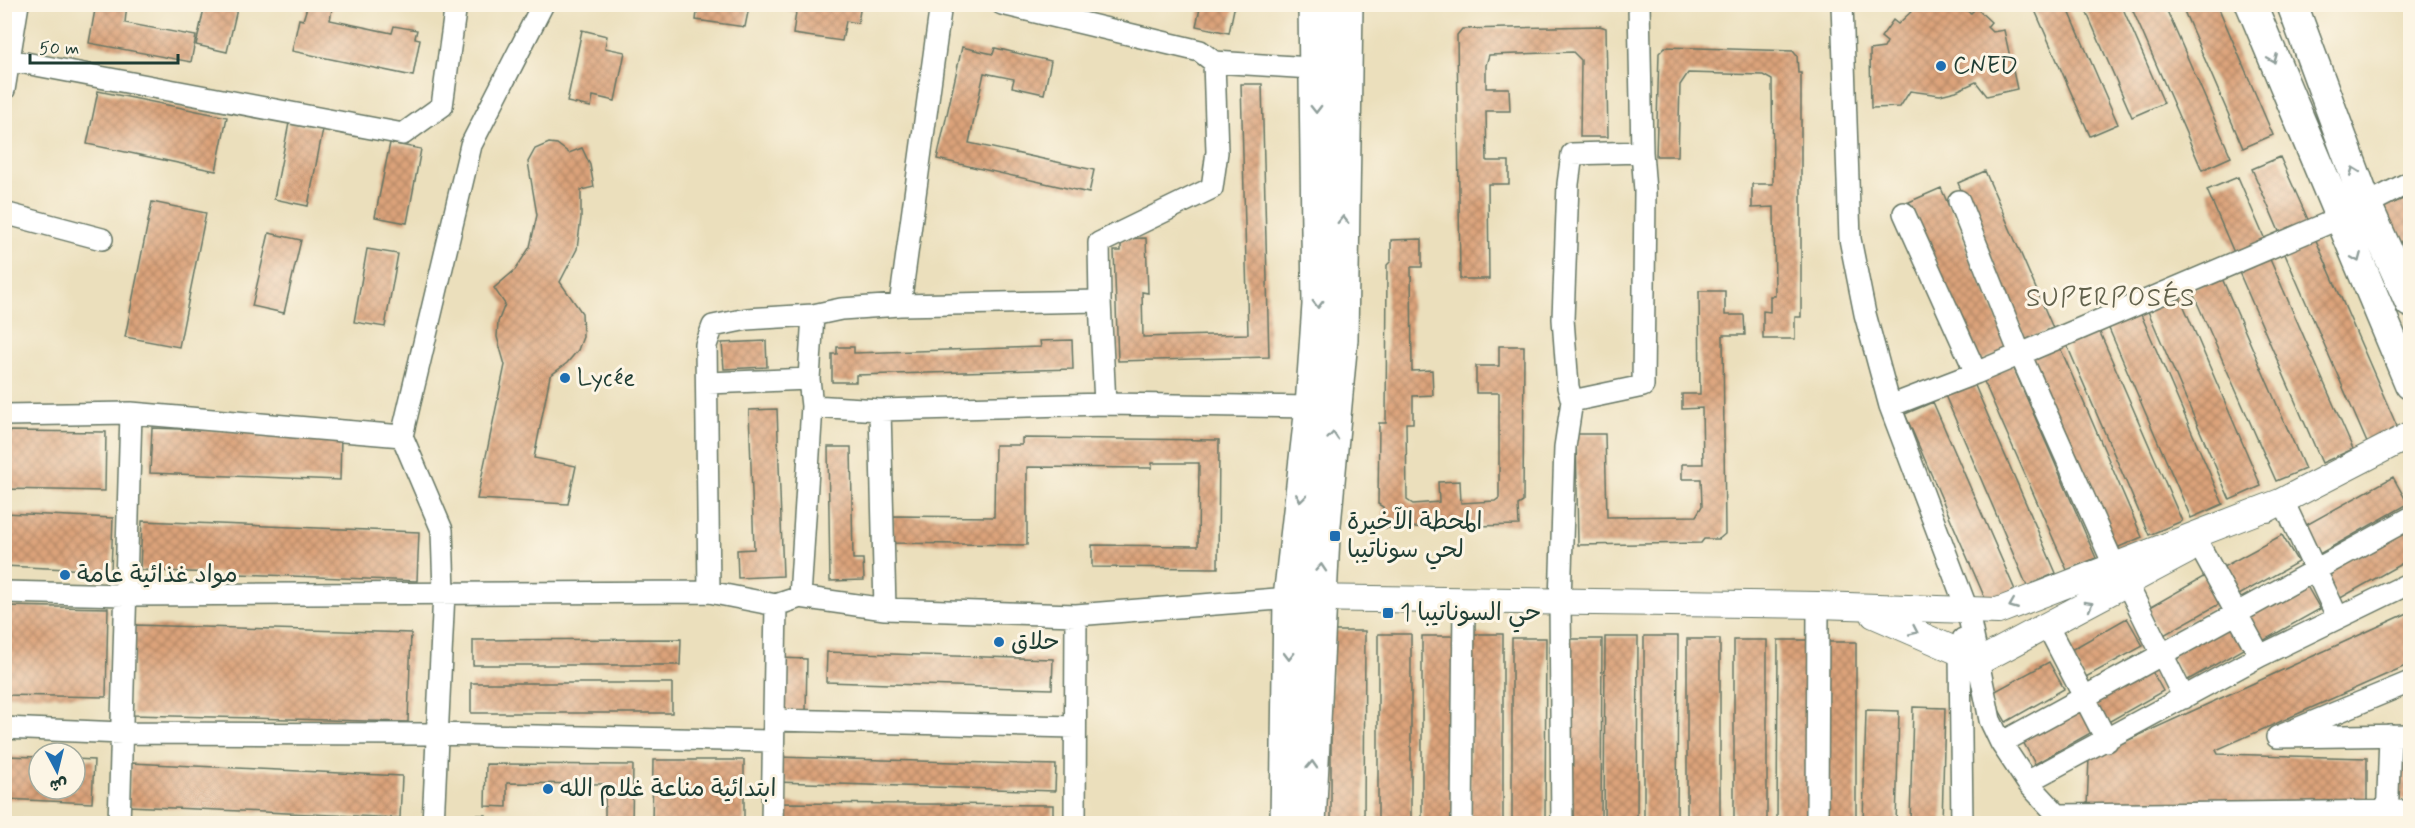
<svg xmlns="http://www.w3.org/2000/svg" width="2415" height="828" viewBox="0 0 2415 828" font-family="Mynerve,'Playpen Sans Arabic',sans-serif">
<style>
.building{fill:url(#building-cross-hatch)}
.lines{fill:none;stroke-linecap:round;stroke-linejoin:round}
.minor-casing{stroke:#667664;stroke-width:24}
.tertiary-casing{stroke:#667664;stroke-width:28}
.secondary-casing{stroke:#667664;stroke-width:33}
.primary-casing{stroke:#667664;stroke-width:36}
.minor{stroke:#fff;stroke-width:21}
.tertiary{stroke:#fff;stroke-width:26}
.secondary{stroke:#fff;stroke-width:30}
.primary{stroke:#fff;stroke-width:33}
.oneway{stroke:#8f9e9a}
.poi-dot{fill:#1f6fb2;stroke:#fcf5e5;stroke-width:2}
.labels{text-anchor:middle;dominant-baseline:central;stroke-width:6;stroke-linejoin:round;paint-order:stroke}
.poi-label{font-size:24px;fill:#1f3d34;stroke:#fcf5e5;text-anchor:start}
.neighbourhood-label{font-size:26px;letter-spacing:1.5px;fill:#61614c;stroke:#fcf5e5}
</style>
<defs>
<pattern id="building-cross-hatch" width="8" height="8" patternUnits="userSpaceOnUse" patternTransform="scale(1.5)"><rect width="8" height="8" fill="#dca37a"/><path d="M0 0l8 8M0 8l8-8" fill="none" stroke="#b28665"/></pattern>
</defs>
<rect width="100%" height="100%" fill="#fcf5e5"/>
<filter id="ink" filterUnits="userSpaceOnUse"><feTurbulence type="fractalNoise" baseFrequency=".0167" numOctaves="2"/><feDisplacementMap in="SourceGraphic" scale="12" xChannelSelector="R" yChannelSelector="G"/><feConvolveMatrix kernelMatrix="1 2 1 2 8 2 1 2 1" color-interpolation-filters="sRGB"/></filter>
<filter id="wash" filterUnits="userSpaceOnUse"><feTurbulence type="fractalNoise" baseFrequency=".008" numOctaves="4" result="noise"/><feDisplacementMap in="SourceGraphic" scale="24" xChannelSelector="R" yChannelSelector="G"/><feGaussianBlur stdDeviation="1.35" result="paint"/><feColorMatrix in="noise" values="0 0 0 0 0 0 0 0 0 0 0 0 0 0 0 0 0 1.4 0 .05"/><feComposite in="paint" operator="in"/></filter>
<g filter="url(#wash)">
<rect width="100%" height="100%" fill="#ebdfbc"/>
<g id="blocks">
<path class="building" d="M96 4H127L125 23 196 36 191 62 89 43Z
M205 4H234L233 8 237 9 227 52 196 45Z
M308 4H333L330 20 392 33 394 26 417 30 415 38 420 39 413 76 292 51 299 19 303 20Z
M698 4H762L761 9 749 7 745 27 696 20Z
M786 4H861L858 23 846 21 842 41 793 34 796 12 786 10Z
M1201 4H1235L1229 33 1196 26Z
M1924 4H1954L1971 13 1976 8 1991 22 1987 27 1992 32 2004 30 2017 89 1987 96 1976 82 1956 91 1940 95 1910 91 1900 107 1871 108 1870 50 1884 48 1887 42 1881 37 1893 20 1898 24 1913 10Z
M2041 4H2066L2118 124 2090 136 2034 8Z
M2083 4H2121L2164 103 2132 117Z
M2130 4H2164L2231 157 2202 170Z
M2181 4H2217L2273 135 2243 148Z
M1600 26 1606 28 1608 137H1580L1581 60 1573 52 1489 55 1486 65V88H1509L1510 111H1486L1487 161H1509V184H1488L1489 279H1460L1457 35 1462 29Z
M582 30 607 36 605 48 625 52 615 101 593 96 591 107 567 102Z
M962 47 993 54 995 48 1051 61 1044 94 1012 87 1014 79 984 73 969 143 1094 170 1089 193 937 159Z
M1665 47 1793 51 1797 56 1798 73H1801V317H1795V339H1763V311L1770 312V296H1775L1774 207 1752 208V184H1773L1772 80 1763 75 1688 73 1680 85 1678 156H1656L1659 53Z
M1241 84H1262L1269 357 1118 361 1114 251H1121V239L1146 238 1148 293 1142 292 1143 337 1248 334Z
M98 91 227 117 216 171 87 144Z
M289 123 323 129 308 206 274 199Z
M390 143 421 149 407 223 375 217Z
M549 143 557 144 569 153 582 148 590 165 594 187 581 190V218L577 249 560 282 582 313 583 337 578 350 567 363 550 376 534 458 576 466 568 504 477 499 505 365 497 337 498 322 505 304 494 288 515 270 530 247 537 215 528 162 535 149Z
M2280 157 2310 224 2281 236 2252 169Z
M1985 171 2053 328 2026 340 1958 183Z
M2238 177 2266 242 2235 255 2207 190Z
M1941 188 2010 348 1979 362 1909 202Z
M2410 196V267L2384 207Z
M152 202 206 213 179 347 125 337Z
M269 233 301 240 284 313 252 306Z
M2315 238 2399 431 2368 445 2284 252Z
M1422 239V267H1411L1412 371 1432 370 1433 395 1413 396V423H1406L1407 500 1413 504 1439 502 1438 482 1460 481 1461 503 1495 501 1499 498V393H1476V366H1499V346H1524L1523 502 1518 505 1519 525 1383 528V507L1378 504 1379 423H1386L1387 265 1391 261V240Z
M367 249 398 254 385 327 354 322Z
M2269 257 2353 449 2322 463 2238 270Z
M2221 276 2305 469 2276 481 2191 289Z
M1699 291H1725V315H1744L1745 335H1723L1725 534 1719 539H1704L1701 543 1578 545 1576 434H1605L1607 517 1696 516 1702 506 1701 479H1682V464H1703L1702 408 1682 409V394H1700Z
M2179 295 2261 486 2230 500 2147 309Z
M2139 310 2223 504 2191 518 2107 324Z
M2098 328 2182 521 2149 535 2066 343Z
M1072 340 1073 369 856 375V382H832V354H837V347H854V353L1041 347 1040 341Z
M766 341 767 367 724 369 722 343Z
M2059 345 2142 537 2112 550 2029 357Z
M2012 364 2096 558 2067 570 1982 377Z
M1973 381 2056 573 2027 586 1944 393Z
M1933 402 2015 590 1987 603 1905 414Z
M777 409 783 576 738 578 737 550 754 549 749 410Z
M152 428 341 435 340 480 150 473Z
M4 431 106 432 105 491 4 489Z
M1022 438 1219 440 1218 568 1092 567V545L1198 546 1199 463H1152V468L1027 467V545L892 543 893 516 994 517 995 445H1022Z
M828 447H851L853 559H863L864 580 830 581Z
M2393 477 2408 504 2314 557 2299 529Z
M4 513 113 518 111 571 4 566Z
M142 521 419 532 417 581 140 570Z
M2410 523V559L2337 600 2322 573Z
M2282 535 2298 562 2239 595 2223 567Z
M2205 576 2221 603 2162 636 2147 609Z
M2304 581 2320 609 2261 642 2246 614Z
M4 606 108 608 106 697 4 695Z
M2410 612V664L2216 750 2218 754 2367 758V805L2087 807 2089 758Z
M2127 618 2143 646 2084 678 2069 651Z
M2229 621 2245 648 2186 681 2171 654Z
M134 625 411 633 408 722 132 715Z
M1331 631H1365L1364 824H1331Z
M1378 634H1411V824H1378Z
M1470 634H1503V824H1470Z
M1422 636H1455V824H1422Z
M1644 636H1678L1677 824H1644Z
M1605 637H1638L1637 824H1604Z
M1512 638H1546L1545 824H1512Z
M681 639 680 665H473V640Z
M1568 639H1602L1601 824H1568Z
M1687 639H1720V824H1687Z
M1734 640H1767V824H1734Z
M1778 640H1811L1810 824H1777Z
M1823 642H1856V824H1823Z
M827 652 1053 659 1052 689 826 682Z
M779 658 807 659 806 712 777 711Z
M2049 662 2064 689 2006 722 1990 694Z
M2148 664 2163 691 2105 724 2090 697Z
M471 683H672V713H471Z
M2078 704 2094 731 2035 764 2020 736Z
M1913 707 1945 708 1942 824H1910Z
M1866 710 1899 711 1896 824H1863Z
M2398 750H2410V799L2399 800Z
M4 756 39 757V789H75V759L94 760 92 803 4 799Z
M777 757 1056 765 1055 791 776 782Z
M653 760H744V824H652Z
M131 763 402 776 400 818 128 806Z
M486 764 633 765 632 824H605V784L507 783V807L485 806Z
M778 803 1053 805V824H778Z
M459 815H486V824H459Z"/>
</g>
</g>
<g filter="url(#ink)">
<use href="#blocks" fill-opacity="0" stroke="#667664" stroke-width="1.5"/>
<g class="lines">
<g class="minor-casing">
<path id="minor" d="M1002 4 1200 51 1214 62 1327 69
M1842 4 1850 239 1865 314 1890 406 1968 612 1990 720 2001 743 2027 782
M4 59 403 134 442 106 456 4
M4 90 18 4
M1959 201 2020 354 2114 565
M4 213 102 239
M1904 213 1976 373
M1100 301 1105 404
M900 305 941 4
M708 383 809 379
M1572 401 1643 386 1645 191 1642 152 1639 4
M812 406 880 410 1105 404 1312 407
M1890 406 1976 373 2340 218 2410 182
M880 410 885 609
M4 415 131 413 402 436
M2283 501 2338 618
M2199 545 2260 656
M2127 584 2184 698
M4 592 125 595 709 592 776 605 800 597 885 609 1076 615 1290 598
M709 592 706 345 713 326 747 319 813 315
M800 597 812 406 809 379 813 315 841 309 900 305 1100 301 1099 243 1212 188 1217 152 1214 62
M2048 627 2107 741
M2410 682 2277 737 2410 735
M774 720 1075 727
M4 728 122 733 435 734 773 741
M2001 743 2410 518
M2061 815 2410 811
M119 824 131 413
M433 824 444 592 442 530 402 436 471 145 543 4
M772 824 776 605
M1075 824 1076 615
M1462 824 1464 601
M1562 824 1560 602 1565 447 1572 401 1568 387 1563 319 1568 184 1572 154 1642 152
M1817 824 1818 605
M1962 824 1960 653 1963 639
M2066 824 2027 782 2260 656 2410 583
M2387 824 2390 735"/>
</g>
<g class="tertiary-casing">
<path id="tertiary" d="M2267 509 2410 435
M1302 598 1818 605 1998 611 2283 501
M1874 615 1980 661 2187 551"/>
</g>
<g class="secondary-casing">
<path id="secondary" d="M2251 4 2410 384
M2292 4 2366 204 2410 302"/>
</g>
<g class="primary-casing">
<path id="primary" d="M1287 824 1290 598 1312 407 1319 305 1315 4
M1309 824 1323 536 1341 339 1346 4"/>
</g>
<use href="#minor" class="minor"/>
<use href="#tertiary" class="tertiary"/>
<use href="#secondary" class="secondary"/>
<use href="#primary" class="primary"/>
</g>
<defs><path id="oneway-chevron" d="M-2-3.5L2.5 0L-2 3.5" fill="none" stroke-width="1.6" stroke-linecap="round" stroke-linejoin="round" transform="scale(1.5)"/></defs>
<g class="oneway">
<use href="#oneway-chevron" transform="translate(2273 59) rotate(67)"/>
<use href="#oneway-chevron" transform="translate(1316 109) rotate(89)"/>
<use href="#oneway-chevron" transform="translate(2354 171) rotate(-111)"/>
<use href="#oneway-chevron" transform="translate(1343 220) rotate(-89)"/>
<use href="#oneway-chevron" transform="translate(2357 258) rotate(67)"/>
<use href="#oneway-chevron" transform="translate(1318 304) rotate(91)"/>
<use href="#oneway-chevron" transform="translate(1333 436) rotate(-85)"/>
<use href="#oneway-chevron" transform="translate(1301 498) rotate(97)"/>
<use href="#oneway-chevron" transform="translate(1321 568) rotate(-86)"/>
<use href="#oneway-chevron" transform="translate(2013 605) rotate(158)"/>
<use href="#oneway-chevron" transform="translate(2089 605) rotate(-29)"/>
<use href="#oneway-chevron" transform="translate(1914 631) rotate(25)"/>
<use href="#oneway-chevron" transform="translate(1289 656) rotate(91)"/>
<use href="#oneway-chevron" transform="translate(1312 765) rotate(-87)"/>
</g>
</g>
<g class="poi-dot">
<circle cx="1941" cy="66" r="6"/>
<circle cx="565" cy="378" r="6"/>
<rect x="1329" y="530" width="12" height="12" rx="3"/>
<circle cx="65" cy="575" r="6"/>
<rect x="1382" y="607" width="12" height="12" rx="3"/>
<circle cx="999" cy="642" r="6"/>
<circle cx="548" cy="789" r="6"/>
</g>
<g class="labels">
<g class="poi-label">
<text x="1953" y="66">CNED</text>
<text x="577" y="378">Lycée</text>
<text x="1347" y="522">المحطة الآخيرة<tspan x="1347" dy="28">لحي سوناتيبا</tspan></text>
<text x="77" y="575">مواد غذائية عامة</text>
<text x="1400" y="613">حي السوناتيبا 1</text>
<text x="1011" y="642">حلاق</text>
<text x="560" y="789">ابتدائية مناعة غلام الله</text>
</g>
<g class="neighbourhood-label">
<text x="2111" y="299">SUPERPOSÉS</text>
</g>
</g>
<rect width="2415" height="828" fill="none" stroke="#fcf5e5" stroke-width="24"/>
<g transform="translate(57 771) rotate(173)"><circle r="28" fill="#fcf5e5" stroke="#a4ab9e" stroke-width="1.5"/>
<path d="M0-4.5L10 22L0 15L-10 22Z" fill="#1f6fb2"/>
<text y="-9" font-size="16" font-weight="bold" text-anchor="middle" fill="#1f3d34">ش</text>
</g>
<path d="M30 54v9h148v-9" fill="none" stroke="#1f3d34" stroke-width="3"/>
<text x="39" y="54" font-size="18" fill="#1f3d34" stroke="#fcf5e5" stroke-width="4.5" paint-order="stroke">50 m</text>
</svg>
